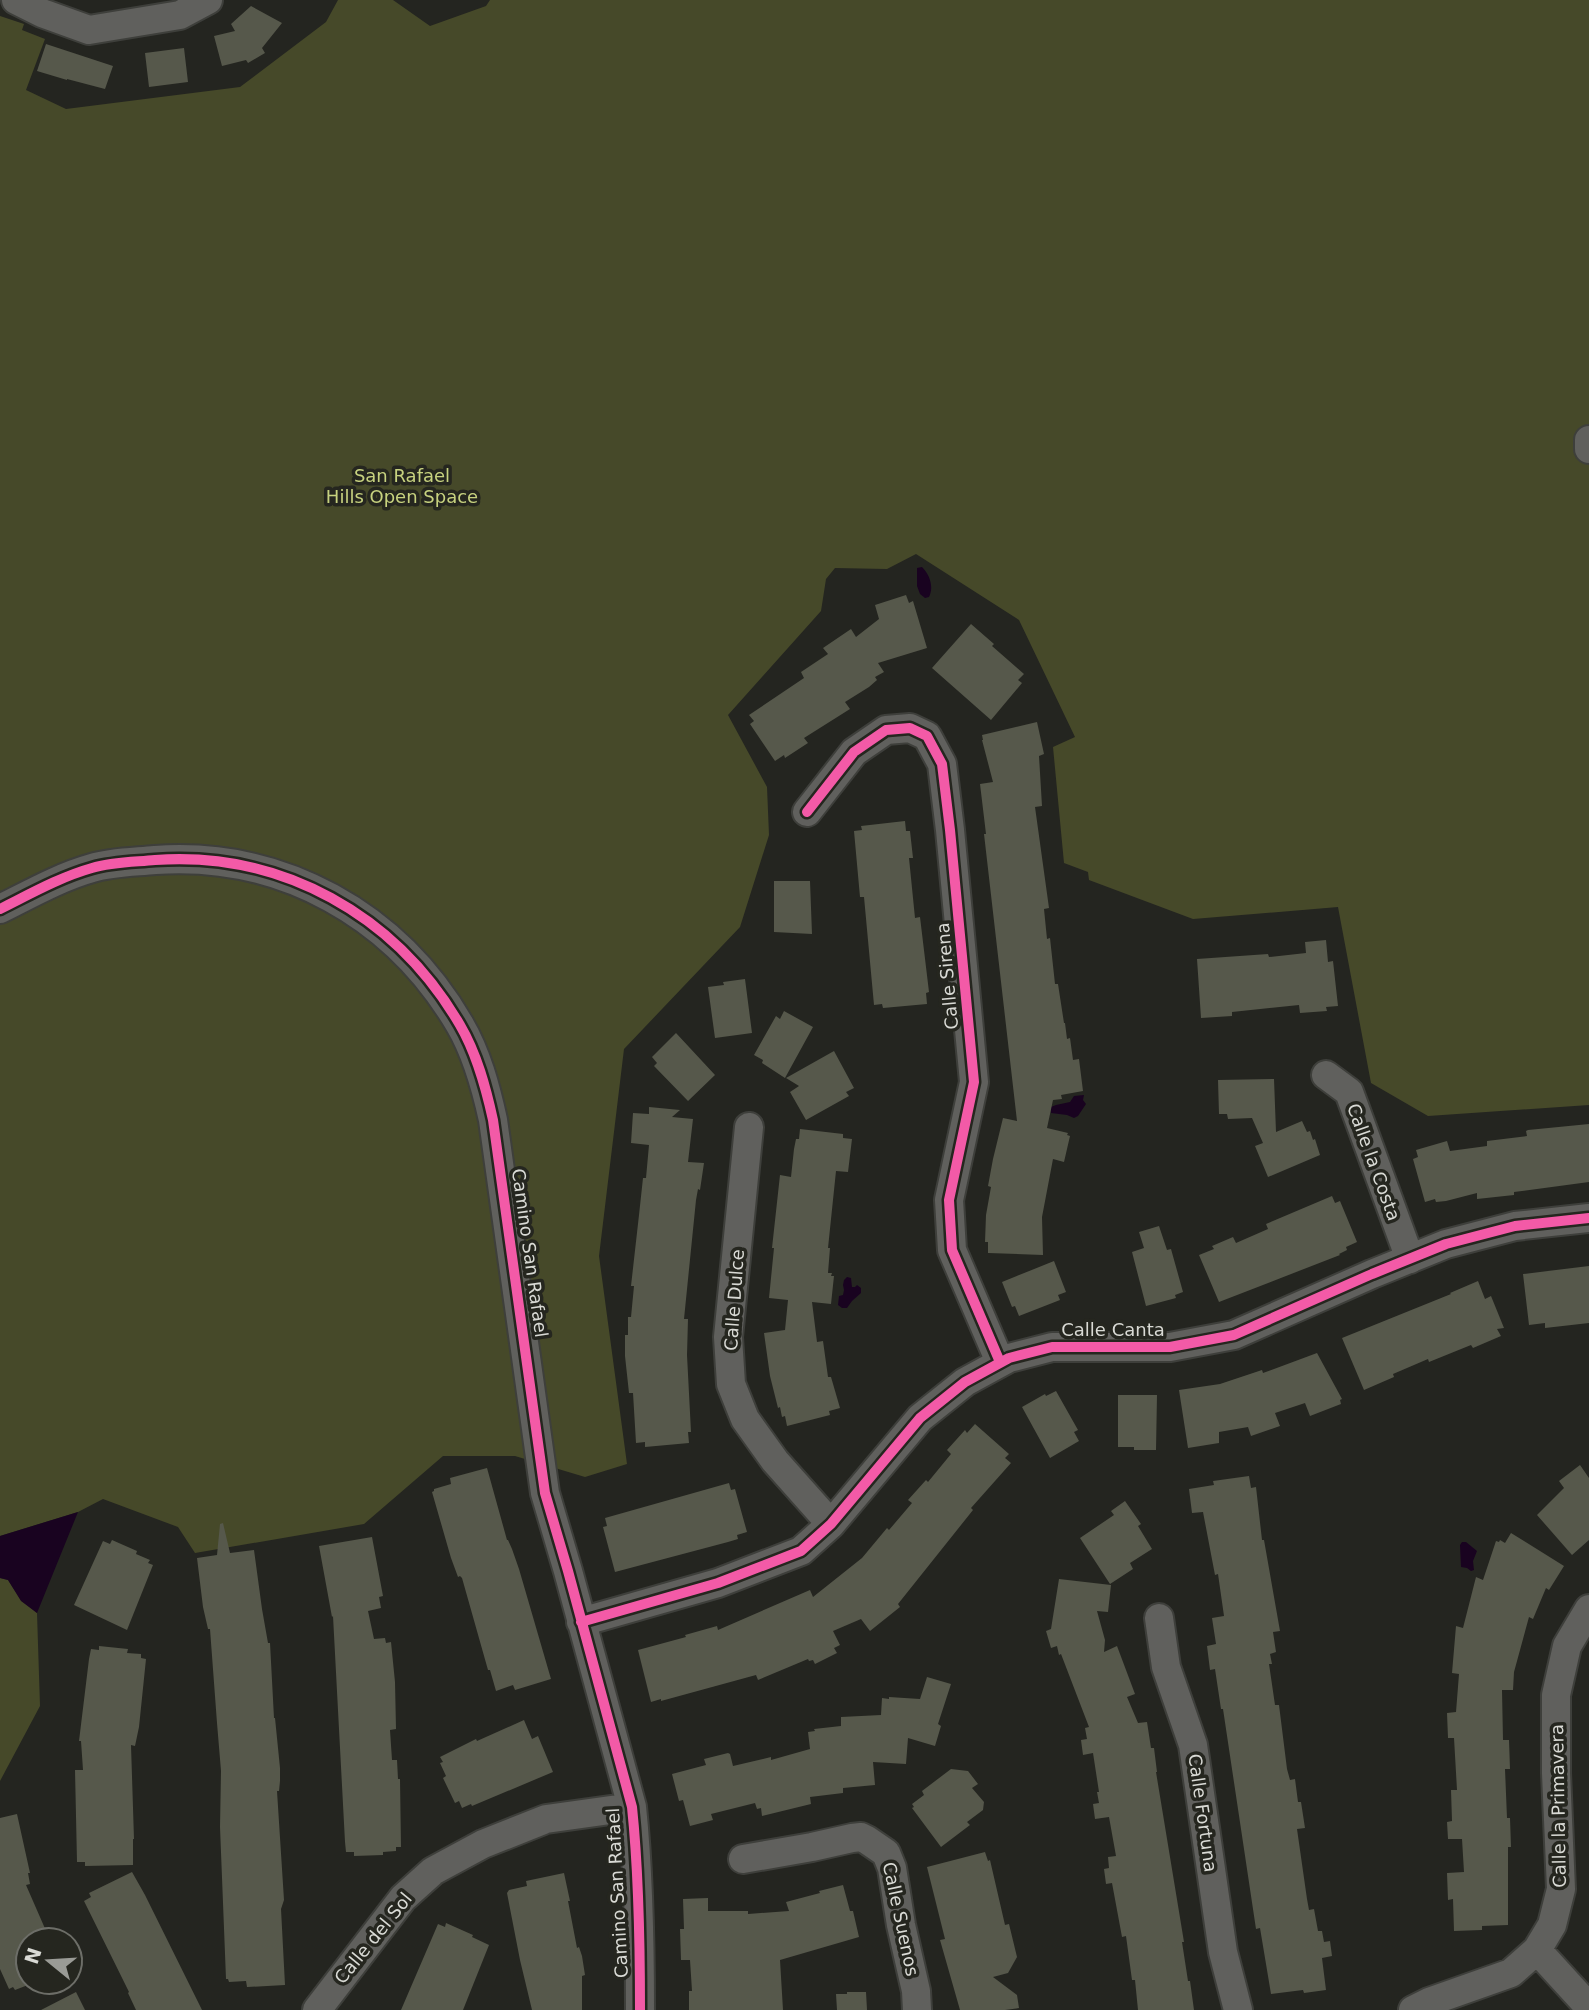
<svg xmlns="http://www.w3.org/2000/svg" width="1589" height="2010" viewBox="0 0 1589 2010" font-family="'DejaVu Sans',sans-serif">
<style>
.green{fill:#464929}
.water{fill:#190320}
.building{fill:#56584b}
.lines{fill:none;stroke-linecap:round;stroke-linejoin:round}
.minor-casing{stroke:#3e3f3b;stroke-width:32}
.minor{stroke:#60605d;stroke-width:28}
.cycleway-casing{stroke:#25261f;stroke-width:15}
.cycleway{stroke:#f35aa7;stroke-width:10}
.labels{text-anchor:middle;dominant-baseline:central;stroke-width:7;stroke-linejoin:round;paint-order:stroke}
.park-label{font-size:18px;fill:#c7d27f;stroke:#25261f}
.street-label{font-size:18px;fill:#d9dad5;stroke:#25261f}
</style>
<rect width="100%" height="100%" fill="#242520"/>
<path class="green" d="M338 0H393L430 26 486 6 490 0H1589V1105L1428 1116 1371 1083 1338 907 1193 919 1089 880 1088 872 1064 863 1053 747 1075 737 1019 620 916 554 887 569 835 568 826 579 821 611 728 715 767 787 769 835 740 927 624 1049 599 1256 627 1464 585 1477 515 1456H443L364 1524 195 1553 178 1527 103 1499 78 1512 0 1536V16L24 24 22 30 45 39 26 90 66 109 240 87 326 22Z
M0 1578 8 1580 21 1600 37 1613 40 1706 0 1781Z"/>
<path class="water" d="M922 567C930 575 934 587 929 597L925 598 920 594 917 586V568Z
M1084 1095 1083 1100 1086 1104 1078 1116 1074 1118 1067 1115 1051 1113V1107L1056 1105 1070 1102 1074 1096Z
M847 1277 851 1278 852 1287H855L857 1285 861 1288V1293L852 1301 847 1308H842L838 1305 839 1296 843 1295 844 1290 843 1285 844 1280Z
M78 1512 37 1613 21 1601 8 1580 0 1578V1536Z
M1462 1542H1466L1477 1551 1473 1561 1474 1570 1471 1571 1467 1568 1461 1567 1460 1545Z"/>
<path class="building" d="M251 6 282 23 262 48 265 53 248 63 246 60 222 66 214 36 235 31 231 24Z
M46 44 113 66 105 89 67 79V80L37 71Z
M184 48 188 82 149 87 145 53Z
M906 595 909 603 913 601 927 648 878 663 884 672 875 677 877 680 869 687 845 702 850 709 804 738 808 743 785 758 784 755 775 761 750 724 754 721 749 715 804 678 801 672 828 654 823 648 851 629 856 637 879 619 875 605Z
M971 624 994 644 992 646 1024 674 1018 680 1022 683 991 720 932 668Z
M1037 722 1044 754 1039 756 1042 806 1035 807 1049 908 1044 909 1047 939 1050 938 1055 984H1058L1064 1023H1065L1067 1039 1070 1038 1073 1060 1079 1059 1083 1091 1061 1095 1062 1099 1053 1100 1047 1128 1068 1133 1067 1135 1070 1136 1064 1162 1053 1159 1042 1217 1043 1255 988 1253V1242H985L986 1215 991 1187 988 1186 993 1159 1003 1118 1017 1121 984 834H986L980 784 993 782 982 740H983L982 735Z
M905 821 906 831H910L913 858H909L915 918 920 917 929 992 926 993 927 1004 883 1008 882 1004 874 1005 864 897H860L854 831 862 830 861 826Z
M774 881H810L812 934 774 932Z
M1326 940 1328 962 1333 961 1338 1006 1326 1007 1327 1011 1300 1013 1299 1005 1232 1012V1016L1201 1018 1197 959 1268 954 1269 957 1306 953 1305 942Z
M745 979 752 1033 715 1038 708 987 724 985 723 982Z
M784 1011 813 1027 785 1078 762 1063 763 1060 754 1055 776 1016 780 1019Z
M676 1033 715 1075 688 1101 654 1066 657 1063 652 1057Z
M834 1051 854 1088 846 1092 849 1096 806 1120 790 1092 799 1086 786 1078Z
M1274 1079 1276 1132 1302 1121 1307 1132 1310 1131 1313 1140 1315 1139 1320 1155 1268 1177 1255 1146 1263 1143 1252 1118 1228 1119 1227 1114H1219L1218 1080Z
M649 1107 680 1110 672 1117 693 1119 688 1162 704 1163 700 1190 698 1189 696 1200 684 1319H688L687 1355 691 1432H688L689 1443 645 1447V1442L636 1443 633 1393H629L625 1356V1335H628V1317H631L634 1286H631L639 1215 643 1178H646L649 1145 631 1143 633 1113 649 1114Z
M1589 1124V1182L1514 1192V1195L1477 1199V1193L1446 1201 1436 1202 1435 1199 1425 1202 1413 1159 1418 1157 1416 1150 1447 1141 1450 1151 1487 1146V1141L1527 1136 1526 1131 1528 1130Z
M800 1129 843 1134V1138L852 1139 848 1172 836 1171 828 1248H830L828 1273H832L831 1276H834L831 1304 812 1302 817 1342 823 1341 828 1377H831L840 1408 829 1411 830 1415 787 1426 785 1416 782 1417 780 1407 778 1408 770 1376 764 1333 785 1330 788 1300 769 1298 774 1248H772L780 1175 791 1177 794 1149 796 1139H799Z
M1332 1196 1335 1203 1340 1201 1357 1242 1346 1247 1347 1250 1339 1254 1340 1255 1219 1302 1199 1255 1214 1249 1212 1246 1233 1237 1236 1243 1268 1229 1266 1224Z
M1159 1226 1167 1250 1171 1249 1183 1292 1175 1295 1176 1298 1146 1306 1132 1252 1144 1248 1139 1232Z
M1054 1261 1066 1292 1058 1295 1060 1300 1019 1316 1015 1306 1012 1307 1002 1282Z
M1589 1266V1323L1545 1328V1323L1529 1325 1523 1274Z
M1478 1281 1485 1299 1491 1296 1504 1328 1497 1329 1501 1336 1473 1348 1471 1345 1429 1362 1428 1359 1393 1374 1394 1377 1364 1390 1342 1338 1451 1294 1450 1293Z
M1317 1353 1342 1399 1340 1400 1341 1404 1310 1416 1305 1403 1275 1413 1280 1426 1251 1436 1248 1427 1219 1432V1443L1188 1448 1179 1390 1220 1384 1262 1370 1263 1373Z
M1056 1391 1078 1430 1074 1432 1079 1441 1050 1458 1022 1407 1045 1394 1046 1396Z
M1118 1395H1157L1156 1450H1134V1447H1118Z
M975 1424 1009 1454 1005 1458 1011 1463 971 1508 973 1510 898 1604 900 1607 870 1631 861 1619 833 1631 840 1645 834 1648 837 1653 815 1664 813 1660 809 1661 808 1659 758 1680 756 1675 661 1701V1699L651 1702 638 1650 686 1637 685 1635 717 1626 718 1630 810 1590 813 1597 862 1558 887 1528 889 1530 912 1503 908 1500 926 1480 928 1482 951 1454 947 1450 965 1430 967 1433Z
M1580 1465 1589 1478V1540L1572 1555 1537 1515 1564 1488 1559 1481Z
M487 1468 507 1540H508L512 1549 519 1569 551 1679 515 1690 513 1685 496 1691 490 1670H488L462 1578 460 1576 458 1577 451 1558 432 1492 434 1491V1489L451 1484 450 1478Z
M1249 1476 1251 1488 1256 1487 1262 1540H1264L1280 1631 1273 1632 1276 1652 1270 1654 1272 1664H1269L1275 1705H1279L1287 1769 1290 1780 1295 1779 1298 1802H1301L1305 1828 1297 1829 1307 1899 1309 1910 1314 1909 1318 1931H1322L1324 1942 1330 1941 1332 1956 1322 1958 1326 1990 1304 1993 1303 1990 1271 1994 1260 1928 1256 1929 1223 1709H1221L1215 1669 1210 1670 1207 1646 1216 1644 1212 1618 1224 1616 1218 1574 1215 1575 1203 1512 1192 1513 1189 1489 1214 1485 1213 1481Z
M729 1483 731 1490 735 1489 747 1532 737 1535 738 1539 728 1542 615 1572 603 1527 607 1526 605 1518Z
M1125 1501 1141 1524 1138 1526 1152 1549 1130 1563 1133 1569 1110 1584 1080 1538 1114 1515 1111 1511Z
M223 1523 230 1553 254 1550 262 1609 268 1643H270L274 1718H275L280 1768V1781L279 1791H277L284 1900 281 1909 285 1985 247 1987 246 1981 229 1982 228 1979H226L220 1827 221 1771 217 1723 210 1629H208L203 1607 197 1558 217 1555 220 1524Z
M1511 1533 1564 1566 1549 1590 1546 1588 1533 1619 1529 1617 1514 1672 1513 1690H1502L1503 1740H1509L1510 1769H1505L1507 1818H1510L1511 1847H1508V1925L1482 1926V1930L1454 1931 1453 1899 1448 1900 1447 1873 1464 1872 1462 1839H1448L1447 1822 1452 1821 1451 1790H1457L1454 1738H1448L1447 1713 1456 1712 1459 1674 1452 1673 1456 1626 1463 1628 1476 1577 1483 1580 1496 1541 1499 1542 1500 1540 1505 1543Z
M372 1537 383 1596 379 1597 381 1608 368 1611 374 1639 385 1638 386 1643 391 1642 395 1682 396 1729 390 1730 392 1760H397L398 1779H400L401 1847H396V1851L383 1852V1855L354 1856V1852H346L345 1842 333 1616 332 1617 319 1546Z
M112 1540 137 1551 136 1554 150 1560 148 1563 153 1565 127 1630 74 1605 103 1541 110 1544Z
M1059 1579 1111 1585 1108 1612 1097 1611 1105 1640 1104 1652 1117 1646 1135 1694 1127 1697 1138 1723 1147 1722 1151 1748H1154L1157 1772H1156L1184 1942H1182L1188 1981H1190L1194 2010H1138L1135 1980H1132L1126 1936 1122 1937 1112 1883 1106 1884 1104 1869 1109 1868 1108 1857 1116 1856 1109 1817 1095 1819 1093 1804 1099 1803 1097 1792H1099L1093 1753 1083 1755 1081 1740 1087 1739 1085 1728 1089 1727 1061 1654 1059 1655 1057 1646 1051 1648 1046 1631 1051 1629Z
M99 1646 128 1649 127 1653 141 1654V1658L146 1659 139 1727 135 1746 131 1745 134 1839H133V1865L85 1866V1862H77L75 1770H83L81 1741H79L89 1659 91 1649 99 1650Z
M927 1677 951 1684 938 1724 941 1726 935 1746 908 1738 906 1764 873 1762 875 1785 843 1788V1793L810 1797 811 1804 762 1816 761 1808 757 1809 755 1803 711 1814 713 1820 690 1826 683 1800 679 1801 672 1774 706 1765 704 1759 728 1753 730 1754 733 1766 771 1757V1760L810 1749 808 1732 815 1731 814 1729 841 1726V1717L881 1715 882 1698 889 1699V1697L920 1699Z
M524 1720 532 1739 538 1736 553 1772 472 1806 471 1804 462 1808 459 1801 455 1803 443 1778 446 1776 440 1763 443 1762 440 1757 476 1739 477 1741Z
M951 1769 968 1771 978 1784 972 1788 984 1802 983 1810 967 1822 970 1825 941 1847 912 1808 914 1807 912 1804 924 1795 922 1791Z
M17 1814 30 1873H28L30 1884 26 1885 50 1940H28V1985L15 1990 13 1987 9 1989 0 1969V1818Z
M985 1852 988 1861 990 1860 1005 1925 1009 1924 1017 1957 1008 1973 993 1977 1017 1995 1019 2008 1005 2010H960L940 1940 945 1939 927 1867Z
M132 1872 145 1895 202 2010H136L128 1993 129 1992 84 1901 91 1897 89 1893Z
M564 1873 570 1901H568L577 1948 579 1947 582 1956 585 1975 582 1976V2010H532L520 1960 507 1893 509 1890 527 1886 526 1881Z
M843 1885 850 1911H853L859 1937 780 1960 783 2010H689V1991H692L690 1960H681L680 1929H684L683 1899 708 1898V1911H748V1914L789 1911 786 1902 820 1893 819 1891Z
M446 1923 473 1935 472 1937 489 1945 463 2010H401L438 1924 445 1927Z
M76 1992 85 2010H41Z
M847 1992H866L867 2010H837L836 1994H847Z"/>
<g class="lines">
<g class="minor-casing">
<path id="minor" d="M16 0 42 13 89 30 180 15 208 0
M1589 440V449
M807 812 854 752 886 730 910 728 927 736 942 764 950 830 974 1082 949 1200 952 1250 1000 1362
M0 909C30 894 60 877 92 868 112 862 135 862 155 860 282 851 396 915 460 1025 477 1054 486 1088 493 1120L545 1493 568 1571 632 1807C639 1874 640 1942 640 2010
M1326 1075 1349 1092 1410 1259
M749 1127 728 1337 731 1384 745 1419 775 1461 831 1524
M1159 1618 1166 1667 1193 1745 1223 1952 1238 2010
M581 1622 718 1583 801 1551 831 1524 920 1418 965 1382 1009 1358 1052 1347H1170L1234 1335 1372 1274 1446 1244 1515 1226 1589 1218
M743 1859 812 1847 852 1838 861 1837 867 1840 886 1853 892 1868 901 1925 916 1991 917 2010
M1537 1950 1589 2007
M317 2010 403 1898 433 1871 483 1844 546 1819 632 1807
M1413 2010 1429 2002 1511 1973 1537 1950 1552 1925 1561 1889 1556 1773V1695L1567 1646 1589 1609"/>
</g>
<use href="#minor" class="minor"/>
<g class="cycleway-casing">
<path id="cycleway" d="M807 812 854 752 886 730 910 728 927 736 942 764 950 830 974 1082 949 1200 952 1250 1000 1362
M0 909C30 894 60 877 92 868 112 862 135 862 155 860 282 851 396 915 460 1025 477 1054 486 1088 493 1120L545 1493 568 1571 632 1807C639 1874 640 1942 640 2010
M581 1622 718 1583 801 1551 831 1524 920 1418 965 1382 1009 1358 1052 1347H1170L1234 1335 1372 1274 1446 1244 1515 1226 1589 1218"/>
</g>
<use href="#cycleway" class="cycleway"/>
</g>
<g class="labels">
<g class="park-label">
<text x="402" y="475">San Rafael<tspan x="402" dy="21">Hills Open Space</tspan></text>
</g>
<g class="street-label">
<text transform="translate(947 976) rotate(-95)">Calle Sirena</text>
<text transform="translate(1374 1162) rotate(70)">Calle la Costa</text>
<text transform="translate(530 1253) rotate(82)">Camino San Rafael</text>
<text transform="translate(734 1300) rotate(-86)">Calle Dulce</text>
<text x="1113" y="1329">Calle Canta</text>
<text transform="translate(1558 1806) rotate(-91)">Calle la Primavera</text>
<text transform="translate(1203 1813) rotate(82)">Calle Fortuna</text>
<text transform="translate(617 1893) rotate(-93)">Camino San Rafael</text>
<text transform="translate(901 1919) rotate(78)">Calle Suenos</text>
<text transform="translate(373 1938) rotate(-51)">Calle del Sol</text>
</g>
</g>
<g transform="translate(49 1961) rotate(288)"><circle r="33" fill="#25261f" stroke="#6d6e68" stroke-width="2"/>
<path d="M0-5L12 26L0 18L-12 26Z" fill="#9a9b96"/>
<text y="-10" font-size="19" font-weight="bold" text-anchor="middle" fill="#d9dad5">N</text>
</g>
</svg>
